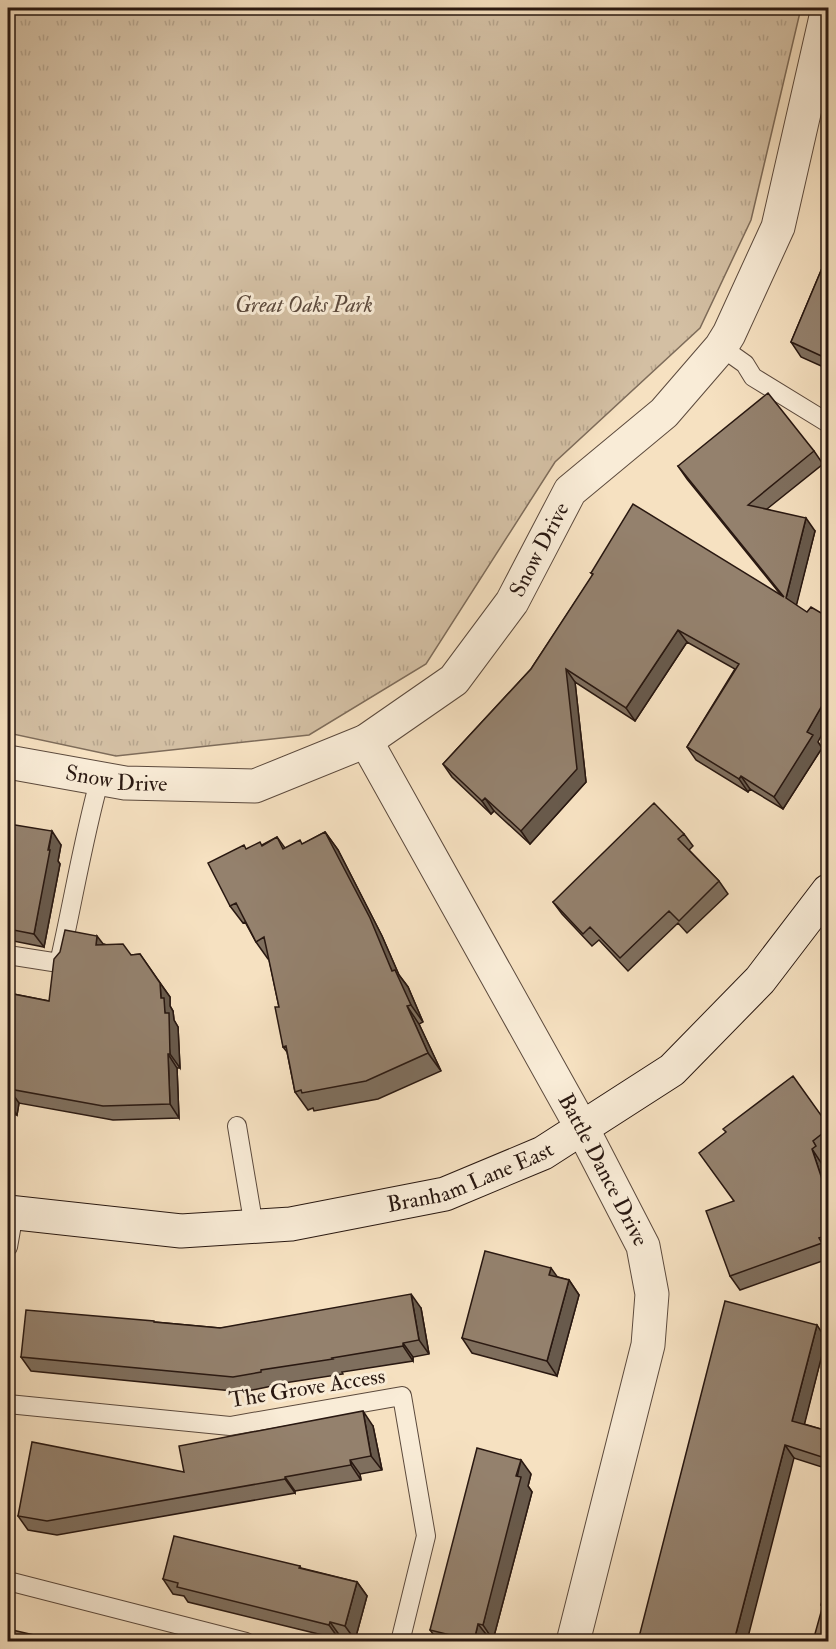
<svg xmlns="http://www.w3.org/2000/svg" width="836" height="1649" viewBox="0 0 836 1649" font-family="'IM FELL Double Pica',serif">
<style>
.park{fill:url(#park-tufts);stroke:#7e6c5a;stroke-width:1.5}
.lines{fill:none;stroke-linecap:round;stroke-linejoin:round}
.lane-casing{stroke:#5c4a3d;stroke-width:20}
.street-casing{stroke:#5c4a3d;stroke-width:35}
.secondary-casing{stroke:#291811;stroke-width:35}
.lane{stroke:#f9ecd7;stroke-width:18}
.street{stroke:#f9ecd7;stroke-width:33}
.secondary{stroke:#f9ecd7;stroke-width:33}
.wall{fill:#7f6f5e;stroke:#291811;stroke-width:1.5}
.shaded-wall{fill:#685a4c;stroke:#291811;stroke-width:1.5}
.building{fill:#94816d;stroke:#291811;stroke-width:1.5}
.labels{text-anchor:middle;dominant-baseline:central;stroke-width:6;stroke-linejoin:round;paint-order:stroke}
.park-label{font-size:22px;font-style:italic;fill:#5c4a3d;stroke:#f9ecd7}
.street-label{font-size:22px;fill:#291811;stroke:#f9ecd7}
</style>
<defs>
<pattern id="park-tufts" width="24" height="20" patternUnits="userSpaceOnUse" patternTransform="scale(1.5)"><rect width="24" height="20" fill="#d3bfa3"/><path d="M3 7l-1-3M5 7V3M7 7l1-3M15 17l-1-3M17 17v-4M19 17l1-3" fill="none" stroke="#b5a38b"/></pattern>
</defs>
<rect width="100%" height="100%" fill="#f6e1c1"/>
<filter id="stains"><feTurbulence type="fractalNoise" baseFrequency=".00333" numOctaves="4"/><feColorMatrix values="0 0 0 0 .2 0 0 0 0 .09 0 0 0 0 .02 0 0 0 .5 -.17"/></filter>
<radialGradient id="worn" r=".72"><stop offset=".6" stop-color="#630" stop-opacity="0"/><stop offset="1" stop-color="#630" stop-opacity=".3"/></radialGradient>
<path class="park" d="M8 8H801L751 220 700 328 555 462 426 664 309 735 116 756 8 733Z"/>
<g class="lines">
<g class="lane-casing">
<path id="lane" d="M721 347 745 364 753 377 828 423
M8 955 59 963C73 902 83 839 100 778
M237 1126 254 1227
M8 1247 14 1213
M8 1404 230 1426 402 1396 426 1536 400 1642
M8 1581 246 1642"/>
</g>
<g class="street-casing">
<g id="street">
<path id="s1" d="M366 741 582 1128 643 1246 652 1294 648 1345 573 1642"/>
<path id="s2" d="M8 762 125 783 255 786 366 741 454 680 512 602 570 491 664 413 721 347 729 334 778 227 828 8"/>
</g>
</g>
<g class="secondary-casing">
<g id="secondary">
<path id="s3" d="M8 1212 181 1231 291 1224 445 1194 543 1153 672 1070 760 980 828 891"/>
</g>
</g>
<use href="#lane" class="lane"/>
<use href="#street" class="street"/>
<use href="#secondary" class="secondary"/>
</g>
<path class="wall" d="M828 254V369L801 357 791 342Z
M814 451 823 464 767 509 815 531 796 605 818 742 822 748 783 809 750 789 748 792 696 760 687 747 735 669 687 642 635 721 575 682 586 782 530 844 494 811 491 814 452 777 443 764 531 669 593 575 591 573 781 595 687 479 678 466Z
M8 828 61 845 58 861 60 864 44 947 8 940Z
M325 832 338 850 382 936 399 975 408 987 423 1022 419 1024 441 1071 378 1099 314 1111 313 1108 308 1110 295 1092 287 1052 283 1047 279 1007 269 959H268L256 942 245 922 243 923 230 906 247 849 262 845 277 837 285 848 303 844Z
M684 834 693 846 689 850 719 881 728 894 687 933 678 923 628 971 599 940 592 946 562 914 553 902Z
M104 944 131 955 140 954 170 997V1006L173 1011 174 1020 178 1027 180 1068H177L179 1118 113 1120 19 1103 17 1115 8 1113V993L49 1001Z
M828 1125V1151L823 1155 826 1160 822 1164 828 1183V1259L740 1290 730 1276 733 1201Z
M558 1277 569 1280 579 1295 557 1376 472 1353 462 1338Z
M421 1308 429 1354 413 1357V1361L342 1372 343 1374 271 1385 272 1386 243 1392 31 1371 21 1357 155 1322 220 1328Z
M826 1339 804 1424 828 1431V1469L794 1458 638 1641Z
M373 1426 382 1470 360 1474 361 1480 295 1491V1493L57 1535 28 1530 18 1516 184 1472Z
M531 1474 528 1486 532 1492 493 1640 489 1638 488 1641H438L430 1630Z
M300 1566 301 1568 357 1582 367 1596 355 1640 340 1636 339 1639 188 1602 184 1596 173 1594 163 1579Z"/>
<path class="shaded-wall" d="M806 518 815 531 795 611 786 598Z
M678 630 687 642 635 721 626 708Z
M566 669 575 682 586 782 530 844 521 831Z
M828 695V723L818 742 822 748 783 809 774 797 807 732Z
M741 776 750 789 748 792 739 779Z
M485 798 494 811 491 814 482 801Z
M52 831 61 845 58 861 60 864 44 947 34 934Z
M325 832 338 850 382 936 399 975 408 987 423 1022 411 1005 392 971Z
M97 936 107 949 96 945Z
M160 983 170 997V1006L173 1011 174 1020 178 1027 180 1068 170 1054 165 1013 161 998Z
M407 1006 419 1024 441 1071 428 1053Z
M168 1054 177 1068 179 1118 170 1104Z
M9 1089 19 1103 17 1115 8 1102Z
M812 1149 822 1164 828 1183V1197Z
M551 1268 561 1282 549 1275Z
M569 1280 579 1295 557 1376 547 1361Z
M411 1294 421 1308 429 1354 419 1340Z
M817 1325 826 1339 802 1434 792 1421Z
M403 1343 413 1357V1361L403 1346Z
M363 1411 373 1426 382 1470 371 1456Z
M785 1445 794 1458 747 1641H734Z
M350 1460 360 1474 361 1480 351 1465Z
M521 1460 531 1474 528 1486 532 1492 493 1640 483 1625Z
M285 1477 295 1491V1493L285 1479Z
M357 1582 367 1596 355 1640 345 1626Z
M330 1622 340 1636 339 1639 329 1625Z
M478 1624 489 1638 488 1641H474Z"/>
<path class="building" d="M828 254V359L791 342Z
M768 393 814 451 748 505 806 518 786 598 807 612 811 607 828 617V695L807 732 813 735 774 797 741 776 739 779 687 747 739 664 678 630 626 708 566 669 577 769 521 831 485 798 482 801 443 764 531 669 593 574 591 573 633 504 784 597 678 466Z
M654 803 684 834 678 839 719 881 679 921 669 911 620 958 590 927 583 934 553 902Z
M9 824 52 831 48 850H50L34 934 8 929V828H9Z
M325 832 370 918 392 971 395 970 411 1005 407 1006 428 1053 366 1081 302 1093 301 1090 295 1092 286 1046 283 1047 275 1007H279L264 937 256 942 236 903 230 906 208 863 244 845 246 849 260 842 262 846 277 837 283 849 300 840 302 844Z
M65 930 97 936 96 945 123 944 131 955 140 954 160 983 161 998H164L165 1013H169L170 1054H168L170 1104 103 1106 9 1089 8 1100V993L49 1001 54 959 60 952Z
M793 1076 828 1125V1129L813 1141 816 1146 812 1149 828 1197V1235L819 1238 822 1243 730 1276 706 1211 734 1201 699 1153 726 1132 723 1129Z
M485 1251 551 1268 549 1275 569 1280 547 1361 462 1338Z
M411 1294 419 1340 403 1343V1346L332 1358 333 1359 261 1370V1372L233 1377 21 1357 26 1310 154 1321V1322L220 1328Z
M725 1301 817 1325 792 1421 828 1431V1459L785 1445 734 1641H638Z
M363 1411 371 1456 350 1460 351 1465 285 1477V1479L47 1521 18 1516 32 1442 184 1472 179 1446Z
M477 1448 521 1460 516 1476 521 1477 483 1625 478 1624 474 1641 430 1630Z
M174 1536 300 1566 299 1568 357 1582 345 1626 330 1622 329 1625 177 1587 178 1583 163 1579Z
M828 1579V1641H813L823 1605H821Z
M8 1629 60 1641H8Z"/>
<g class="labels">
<g class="park-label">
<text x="304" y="305">Great Oaks Park</text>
</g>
<g class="street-label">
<text stroke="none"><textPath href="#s2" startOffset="632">Snow Drive</textPath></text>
<text stroke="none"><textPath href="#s2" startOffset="110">Snow Drive</textPath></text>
<text stroke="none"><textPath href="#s1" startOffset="490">Battle Dance Drive</textPath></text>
<text stroke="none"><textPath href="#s3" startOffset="470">Branham Lane East</textPath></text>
<text transform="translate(307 1388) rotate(-9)">The Grove Access</text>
</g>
</g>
<rect width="836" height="1649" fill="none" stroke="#f6e1c1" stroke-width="30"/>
<rect x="9" y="9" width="818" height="1631" fill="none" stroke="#291811" stroke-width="3"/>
<rect x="15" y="15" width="806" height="1619" fill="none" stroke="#291811" stroke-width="1.5"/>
<rect width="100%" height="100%" filter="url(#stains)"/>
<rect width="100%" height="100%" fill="url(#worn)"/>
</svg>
